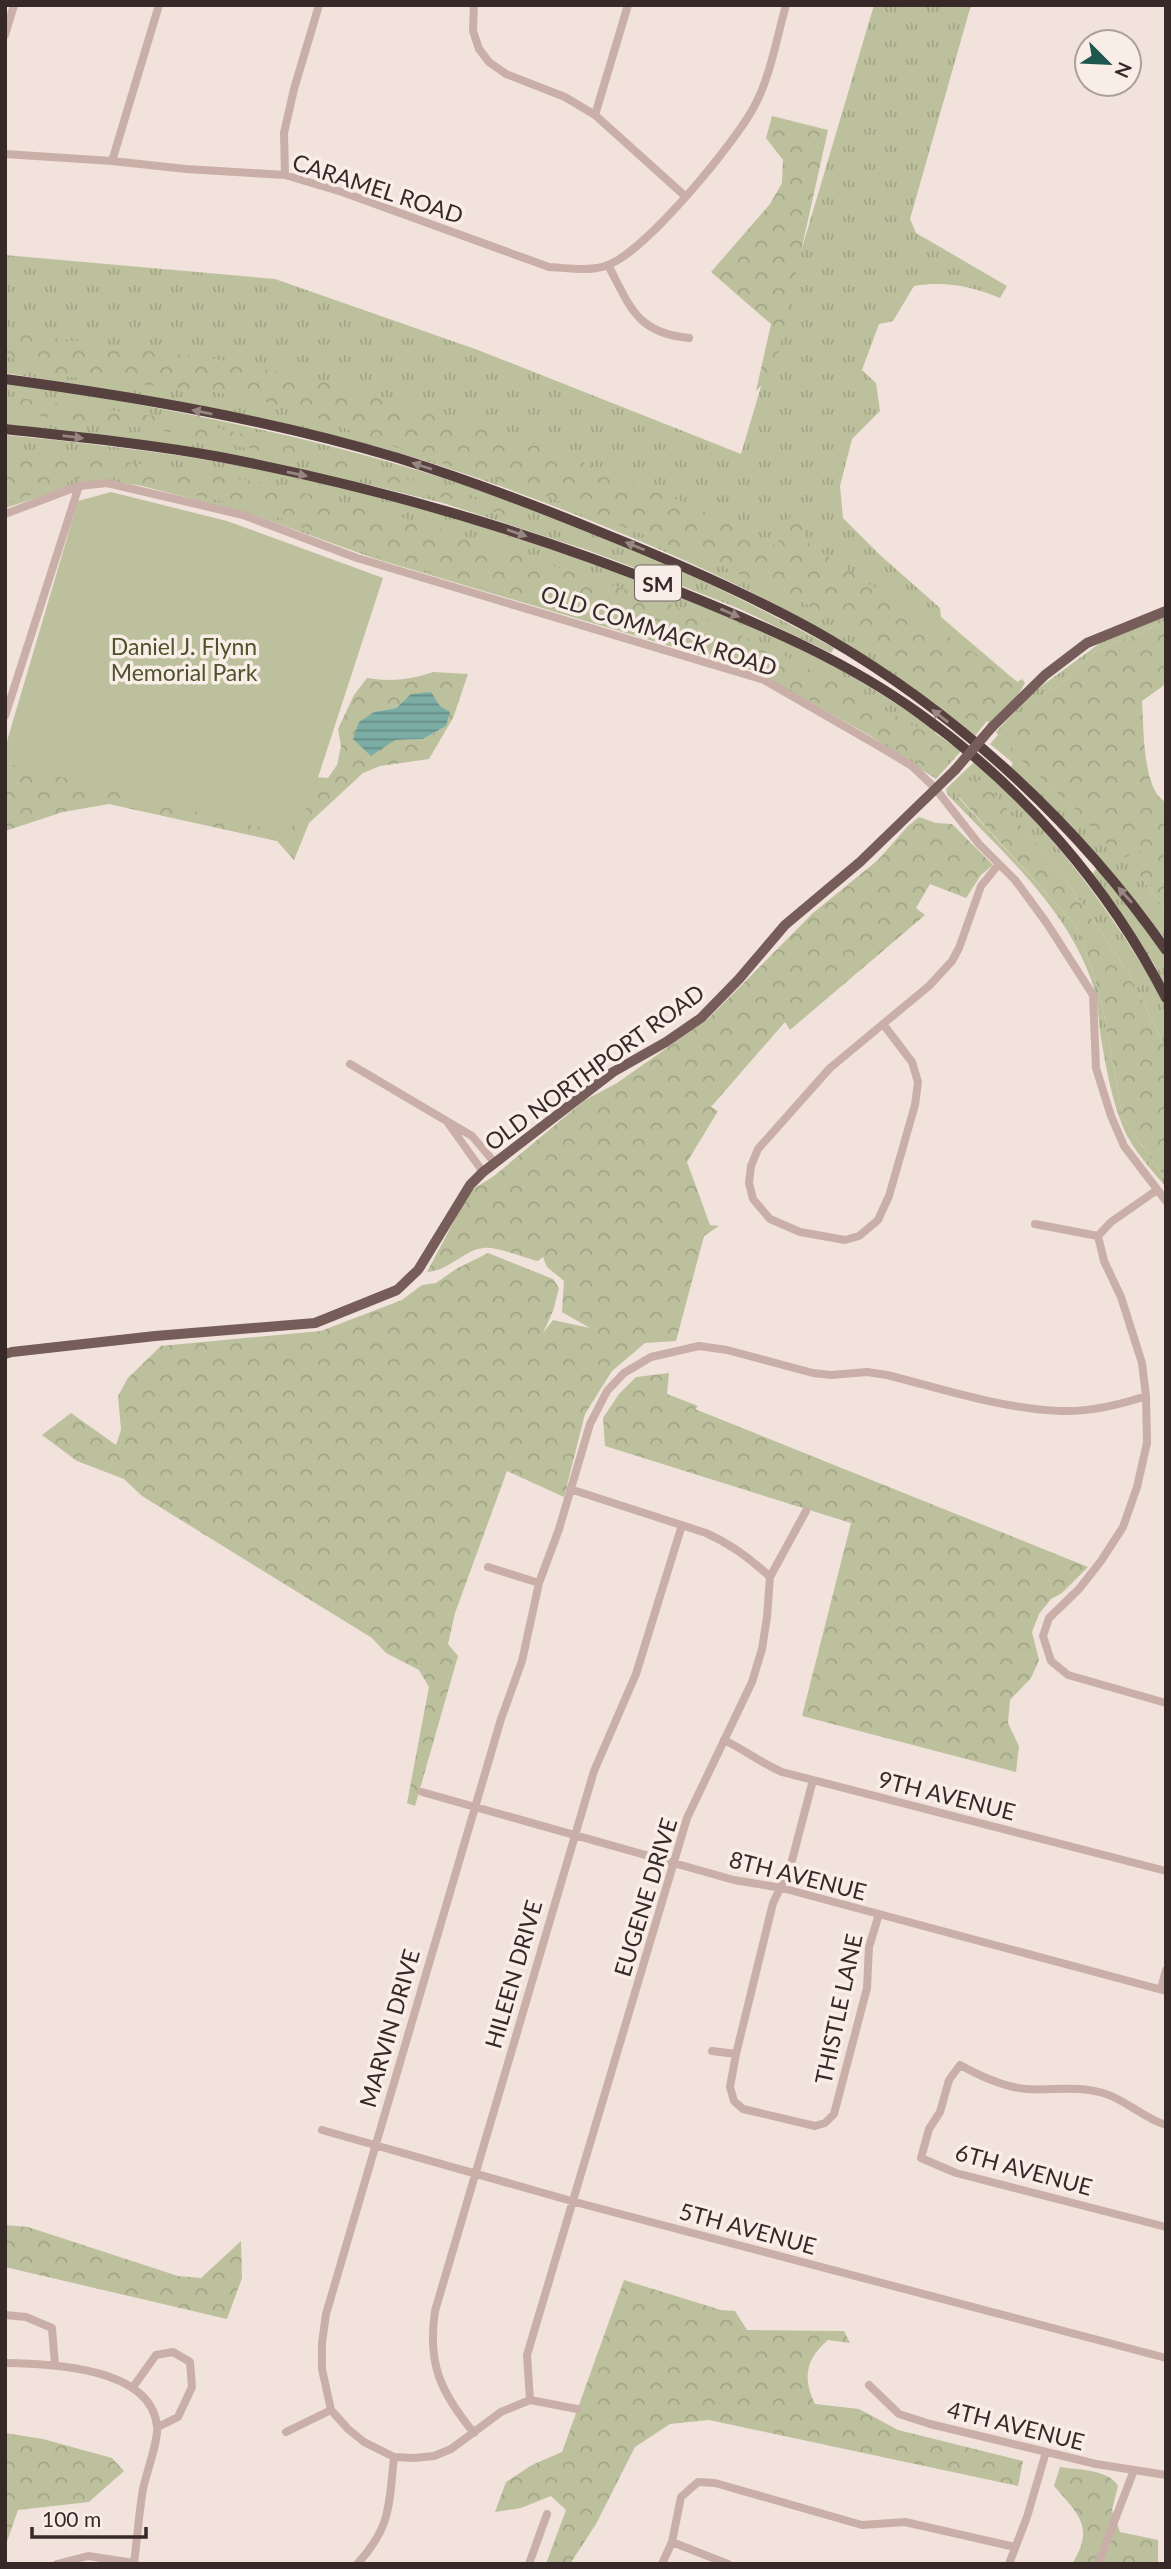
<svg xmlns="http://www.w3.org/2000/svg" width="1171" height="2569" viewBox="0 0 1171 2569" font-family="Lato,sans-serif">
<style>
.grass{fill:url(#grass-tufts)}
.forest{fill:url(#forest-crowns);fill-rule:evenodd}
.park{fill:#bcc09c}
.water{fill:url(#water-rules)}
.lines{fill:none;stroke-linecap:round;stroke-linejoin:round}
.minor{stroke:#c9afa8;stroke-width:8}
.major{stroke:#775d59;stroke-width:10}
.highway{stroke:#56413f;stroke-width:10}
.major-bridge{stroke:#775d59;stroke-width:10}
.oneway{fill:#978682}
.labels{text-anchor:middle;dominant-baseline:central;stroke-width:7;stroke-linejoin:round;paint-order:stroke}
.shield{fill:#f9ede7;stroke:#706461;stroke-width:2}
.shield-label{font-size:21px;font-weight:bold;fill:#362928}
.street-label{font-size:23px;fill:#362928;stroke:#f9ede7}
.park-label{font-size:23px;fill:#4e532c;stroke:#f9ede7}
</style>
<defs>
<pattern id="grass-tufts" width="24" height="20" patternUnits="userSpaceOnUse" patternTransform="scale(1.75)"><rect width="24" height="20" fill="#bcc09c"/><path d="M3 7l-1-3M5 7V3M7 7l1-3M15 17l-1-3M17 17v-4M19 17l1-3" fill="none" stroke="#a2a586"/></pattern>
<pattern id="forest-crowns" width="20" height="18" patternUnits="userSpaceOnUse" patternTransform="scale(1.75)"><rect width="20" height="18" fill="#bcc09c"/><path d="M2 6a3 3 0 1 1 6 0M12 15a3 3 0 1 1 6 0" fill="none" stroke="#a2a586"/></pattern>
<pattern id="water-rules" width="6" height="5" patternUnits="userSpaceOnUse" patternTransform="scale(1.75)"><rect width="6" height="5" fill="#7bada4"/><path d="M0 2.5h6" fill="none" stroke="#668d86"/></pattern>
</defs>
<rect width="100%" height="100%" fill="#f1e2db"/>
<path class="grass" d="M874 5H971L910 219 916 233 1007 286 1000 298C970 286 946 281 914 286L893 321 879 324 862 370 876 383 880 411 852 439 840 486 843 518 880 555 940 608 941 617 1017 682 1022 679 1025 683 1018 695 990 723 987 721 975 736C874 653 767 595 647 544 555 505 461 469 363 443 246 412 125 392 5 373V255L275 279 478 350 741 454Z
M5 382C145 404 284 430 420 471 564 514 702 576 834 648L831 653 740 609 667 580 587 550 443 503 361 483 5 425Z
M5 435C86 443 167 452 247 467 372 491 495 528 614 571 675 594 738 616 796 645 845 670 891 700 936 730L935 733 961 751 936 779 869 735 754 671 373 558 254 515 142 486 111 481 77 485 5 508Z
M1166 615V621L1094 652 1061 684 1035 700 1012 751 1076 810 1140 850V876L1166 911V940C1118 878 1068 821 1011 767L1013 763 990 744 998 735 996 732 1032 693 1107 638Z
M974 762C1038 818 1090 882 1135 954 1145 971 1162 991 1166 1010 1168 1022 1166 1036 1166 1048L1129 974 1066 880 983 781 971 782 957 796 1076 926 1094 975 1103 1009 1123 1118 1166 1180V1187C1151 1169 1132 1149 1123 1127 1112 1100 1107 1072 1102 1044 1098 1024 1099 1001 1092 982 1066 906 1000 850 947 794L946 789Z
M1097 868 1127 904 1166 957V988L1154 964 1093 873Z"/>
<path class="forest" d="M772 116 828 130 774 373 756 391 771 324 711 272 770 204 782 183 783 160 766 138Z
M5 332 216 359 340 385 545 447 695 507 776 546 794 509 810 545 1018 682 974 725 848 623 724 567 534 491 428 459 304 413 263 401 210 391 59 376 33 368 10 357 5 358Z
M5 396 168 418 292 444 516 512V518L297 458 154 429 5 412Z
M5 451 74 454 264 483 423 523 674 606 770 648 953 747 931 770 756 669 358 551 260 510 110 476 82 477 5 504Z
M1166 621V676L1163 686 1142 701C1144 726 1142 791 1166 802V911L1140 876V851L1121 859 1076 810 1011 751V723L1035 700 1061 684 1094 652Z
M433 672 468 674 453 718 429 759 380 766 363 773 309 823 294 860 277 841 109 804 63 812 5 831V753L328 778 337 765 341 746 338 729 354 695 367 678C390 682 411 680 433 672ZM411 694 446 726 423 739 395 740 374 712 396 708Z
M983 780 1066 880 1129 974 1166 1048V1180L1123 1118 1103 1009 1094 975 1076 926 957 795 971 781Z
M919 817 936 823 952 824 993 865 981 875 966 898 930 884 916 908 925 915 790 1030 785 1022 711 1107 718 1111 687 1162 710 1225 719 1226 704 1236 676 1341 645 1343 612 1371 585 1414 564 1497 507 1471 455 1613 448 1644 458 1656 415 1806 407 1803 429 1687 419 1670 386 1653 372 1638 142 1496 124 1479 77 1461 42 1435 71 1413 116 1445 121 1430 118 1396 128 1378 161 1346 321 1331 402 1300 422 1285 436 1283 456 1269 488 1253 553 1279 559 1288 553 1311 543 1333 553 1320 590 1328 562 1312 564 1281 547 1267 543 1257 538 1261C525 1258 496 1246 483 1248 462 1251 449 1271 427 1272L470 1191 494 1176 585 1100 617 1083 708 1019 813 913 878 860 908 826Z
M669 1373 667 1394 698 1406 695 1409 1088 1567 1062 1593 1051 1599 1039 1614 1032 1632 1039 1660 1031 1678 1010 1700 1008 1723 1019 1746 1016 1772 802 1716 851 1523 605 1446 603 1418 619 1394 636 1377Z
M5 2225 28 2227 178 2276 201 2278 241 2241 242 2278 227 2319 5 2267Z
M624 2280 721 2310 735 2311 747 2330 844 2331 850 2343 828 2340C806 2359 802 2377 815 2404L859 2409 898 2430 1023 2461 1018 2486 709 2420 670 2424 635 2447 596 2524 570 2564H546L566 2510 551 2496 521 2508 495 2512 506 2482 532 2465 562 2452Z
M5 2433 43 2439 112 2458 124 2471 89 2502 18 2510 5 2547Z
M1060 2467C1077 2470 1109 2469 1118 2486L1112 2510 1120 2532 1158 2540V2564H1072C1095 2527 1079 2515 1054 2486Z"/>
<path class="park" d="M111 492 227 521 383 578 309 805 286 834 5 763V748L78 501Z"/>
<path class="water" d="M431 692 440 706 450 712 446 726 423 739 395 740 371 756 353 739 359 722 374 712 396 708 411 694Z"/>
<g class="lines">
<path class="minor" d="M474 5 473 31 479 49 489 62 506 74 565 97 595 115 685 196
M5 35 14 5
M595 115 628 5
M5 154 112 161 186 169 285 175 342 192 549 267C568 268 591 272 608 265 646 251 738 140 756 103 771 73 777 37 786 5
M112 161 159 5
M285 175 284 133 294 89 319 5
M608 265C630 306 636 333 689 338
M5 514 79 486 107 483 243 515 357 558 764 680 877 745 912 766 935 788 979 844 1015 880 1046 922 1093 995 1096 1068 1111 1116 1124 1146 1166 1201
M5 716 79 486
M883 1024 912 1062 918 1082 915 1105 889 1196 878 1220 859 1236 845 1240 800 1232 770 1219 753 1199 749 1183 751 1166 758 1149 830 1068Z
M883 1024 929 986 952 961 959 948 981 886 999 864
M350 1064 472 1136 495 1163
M448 1123 483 1172
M1157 1190 1111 1222 1098 1236 1104 1261 1121 1297 1142 1363 1146 1396 1147 1443 1137 1487 1123 1527 1101 1561 1079 1589 1049 1618 1043 1636 1051 1661 1068 1675 1166 1703
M1035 1224 1098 1236
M488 1567 539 1583
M770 1577 806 1511
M724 1740C745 1750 761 1763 782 1772L1166 1871
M813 1780 790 1868 773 1903 736 2054 730 2087 734 2101 743 2109 815 2126 825 2123 834 2114 867 1988 869 1947 879 1914
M422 1792 734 1880 782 1888 1166 1991
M1161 1989 1166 1970
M712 2051 736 2054
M1166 2125C1143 2118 1125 2099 1103 2093 1077 2085 1052 2091 1026 2089 1003 2087 980 2076 960 2065L949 2080 940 2112 929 2129 921 2158 956 2173 1166 2227
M322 2130 575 2202 1166 2358
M5 2315 26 2317 52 2328 55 2365
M5 2363C49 2364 151 2366 157 2426 159 2439 146 2474 143 2489 139 2513 137 2539 134 2564
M869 2385 899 2414 930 2424 1096 2464 1166 2475
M133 2387 156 2355 173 2352 190 2362 192 2387 178 2417 158 2427
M530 2400 501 2412 451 2449 434 2456 414 2458 394 2457 364 2442 348 2429 331 2410 322 2369V2343L326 2314 501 1719 522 1661 539 1583 559 1529 590 1424 607 1391 624 1373 651 1357 699 1346 727 1350 813 1373 831 1375 867 1372 887 1375C943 1389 1003 1409 1061 1411 1090 1412 1119 1405 1146 1396
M530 2400 527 2355 687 1818 752 1682 762 1649 767 1617 770 1577C750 1558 731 1544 706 1533L570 1489
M530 2400 577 2409
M286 2432 331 2410
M474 2433C441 2393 427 2364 435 2311L594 1771 636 1674 682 1525
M672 2542 728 2564
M57 2564 88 2556 134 2563
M357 2564C391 2528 389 2505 394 2457
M529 2564 547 2514
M662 2564 672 2542 681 2497 698 2482 715 2483 862 2525 905 2522 1015 2547
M1009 2564 1027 2517 1046 2452
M1098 2564 1134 2470"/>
<path class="major" d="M992 727 1045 675 1087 643 1166 611
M5 1354 12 1352 155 1336 315 1323 397 1290 418 1270 470 1185 483 1172 613 1072 666 1042 701 1018 739 979 785 925 860 862 955 770"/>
<path class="highway" d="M5 379C137 397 271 420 398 458 469 480 537 506 605 534 682 565 758 598 829 639 961 716 1078 825 1166 950
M5 429C77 437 149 444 220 457 377 487 532 532 680 592 764 626 847 661 920 714 1023 788 1108 885 1166 998"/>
<path class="major-bridge" d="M955 770 992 727"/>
</g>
<defs><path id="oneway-solid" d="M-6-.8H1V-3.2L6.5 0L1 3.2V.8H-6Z" transform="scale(1.75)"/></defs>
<g class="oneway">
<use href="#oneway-solid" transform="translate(202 412) rotate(-169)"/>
<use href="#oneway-solid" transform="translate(73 437) rotate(7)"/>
<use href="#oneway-solid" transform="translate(422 466) rotate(-162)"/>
<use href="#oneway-solid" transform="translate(297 474) rotate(12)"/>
<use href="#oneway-solid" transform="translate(517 533) rotate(19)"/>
<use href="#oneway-solid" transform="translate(635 546) rotate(-158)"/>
<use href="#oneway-solid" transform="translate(730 613) rotate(23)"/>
<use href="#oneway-solid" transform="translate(940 716) rotate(-142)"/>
<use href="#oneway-solid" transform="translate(1125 895) rotate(-132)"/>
</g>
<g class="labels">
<rect class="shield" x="635" y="565.5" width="46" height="35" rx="5"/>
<g class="shield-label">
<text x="658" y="583">SM</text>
</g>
<g class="street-label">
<text transform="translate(378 188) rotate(18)">CARAMEL ROAD</text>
<text transform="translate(659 630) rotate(18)">OLD COMMACK ROAD</text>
<text transform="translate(594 1067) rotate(-36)">OLD NORTHPORT ROAD</text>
<text transform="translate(947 1795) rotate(14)">9TH AVENUE</text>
<text transform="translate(798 1875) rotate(14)">8TH AVENUE</text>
<text transform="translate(645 1897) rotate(-73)">EUGENE DRIVE</text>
<text transform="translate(513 1974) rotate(-74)">HILEEN DRIVE</text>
<text transform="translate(838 2009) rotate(-78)">THISTLE LANE</text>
<text transform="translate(389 2028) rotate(-74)">MARVIN DRIVE</text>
<text transform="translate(1024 2169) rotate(15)">6TH AVENUE</text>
<text transform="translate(748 2228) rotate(15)">5TH AVENUE</text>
<text transform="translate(1016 2425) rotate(14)">4TH AVENUE</text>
</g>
<g class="park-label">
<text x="184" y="646">Daniel J. Flynn<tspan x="184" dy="26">Memorial Park</tspan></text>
</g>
</g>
<rect width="1171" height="2569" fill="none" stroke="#362928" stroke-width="14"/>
<g transform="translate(1108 63) rotate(114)"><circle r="33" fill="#f9ede7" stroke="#ab9f9b" stroke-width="2"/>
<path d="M0-5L12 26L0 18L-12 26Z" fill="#1f564d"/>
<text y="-10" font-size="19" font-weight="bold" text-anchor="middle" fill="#362928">N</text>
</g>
<path d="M32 2527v10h114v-10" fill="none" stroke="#362928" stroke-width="3.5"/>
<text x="42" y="2527" font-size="21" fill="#362928" stroke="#f9ede7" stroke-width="5" paint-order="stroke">100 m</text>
</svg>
